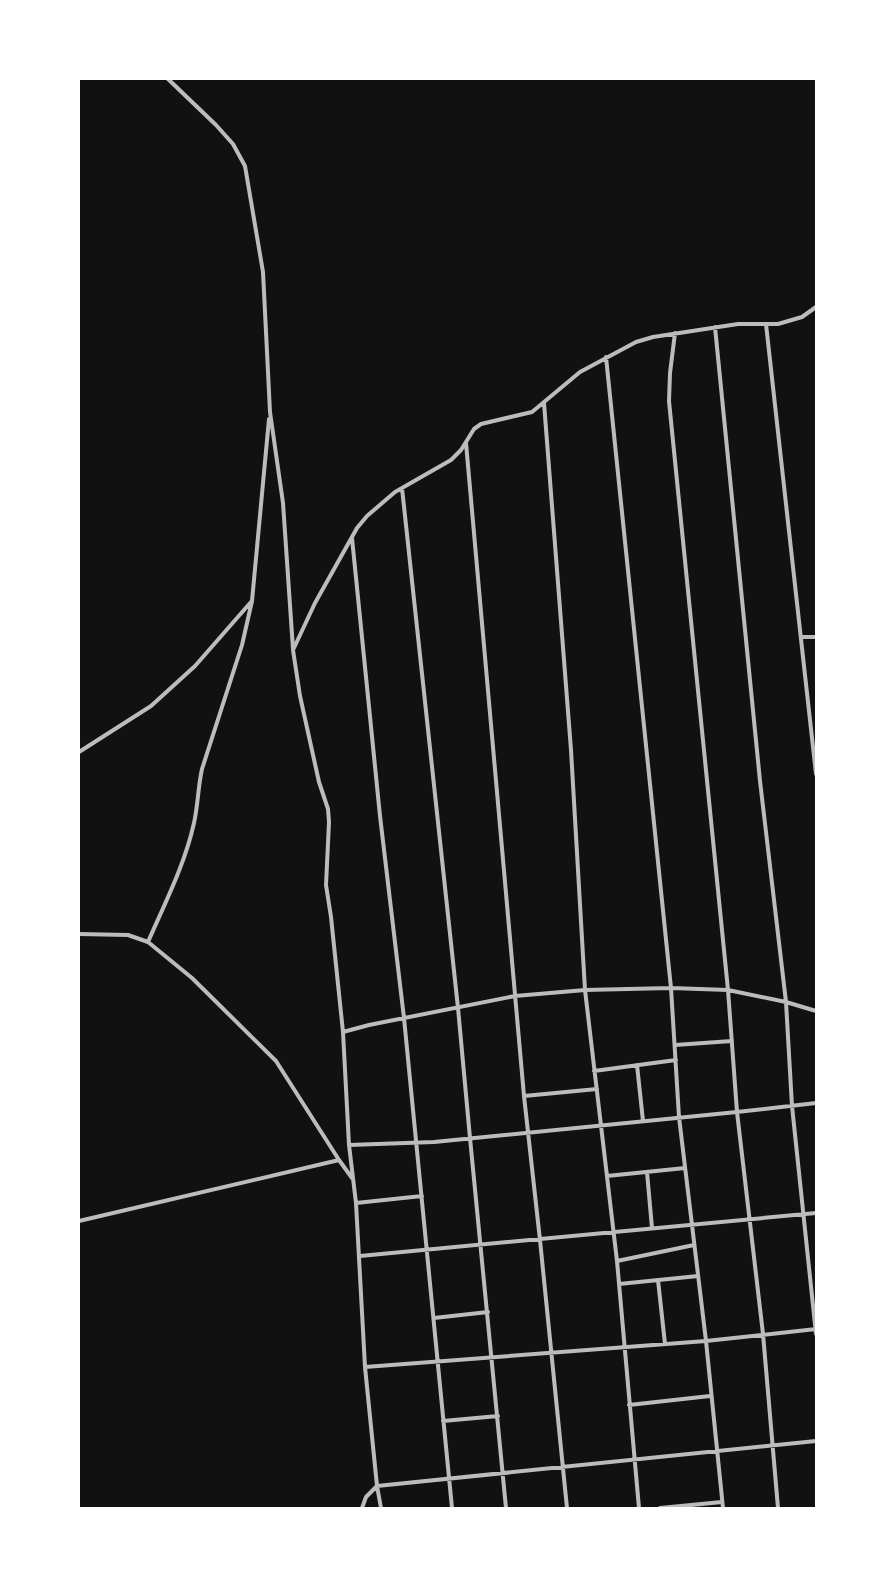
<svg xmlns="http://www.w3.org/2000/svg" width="895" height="1587" viewBox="0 0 895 1587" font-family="'Source Serif 4',serif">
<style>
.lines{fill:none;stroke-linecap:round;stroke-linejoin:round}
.minor{stroke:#bcbcbc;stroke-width:4}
</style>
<rect width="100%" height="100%" fill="#111"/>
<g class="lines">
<path class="minor" d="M168 79 216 125 233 144 245 166 263 272 270 412 283 503 293 649
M766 324 816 774
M715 327 760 781 786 1002 792 1106 816 1334
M675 333 670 373 669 401 728 990 737 1112 763 1334 778 1508
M606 357 671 988 679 1117 706 1341 723 1508
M544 403 571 750 585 990 617 1261 639 1508
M466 443 524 1096 540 1240 567 1508
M402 488 458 1008 470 1138 506 1508
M352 538 380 816 404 1018 452 1508
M801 637H816
M79 752 151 706 195 666 251 602
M79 934 128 935 148 942 192 978 276 1061 339 1160 352 1178
M148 942C165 903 185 864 194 823 198 805 198 787 202 769L242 645 252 601 269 419
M343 1032 369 1025 515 996 585 990 671 988 728 990 786 1002 816 1011
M675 1045 732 1041
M637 1065 643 1121
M594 1071 676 1060
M524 1096 597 1089
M349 1145 434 1142 737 1112 816 1103
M647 1172 652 1228
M607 1176 685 1168
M356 1203 422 1196
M79 1221 339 1160
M360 1256 816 1213
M617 1261 694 1245
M658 1280 665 1344
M619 1284 698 1276
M434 1318 488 1312
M365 1367 706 1341 816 1329
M629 1405 710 1396
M443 1421 498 1416
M362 1508 366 1497 377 1486 816 1441
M381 1508 377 1486 365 1367 356 1203 349 1145 343 1032 331 917 326 885 329 822 328 809 319 782 300 696 293 650 315 603 357 528 367 516 395 492 451 460 461 450 474 429 481 424 532 412 580 372 636 342 653 337 738 324H778L802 317 816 307
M660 1508 722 1502"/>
</g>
<rect width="895" height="1587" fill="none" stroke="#ffffff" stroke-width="160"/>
</svg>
